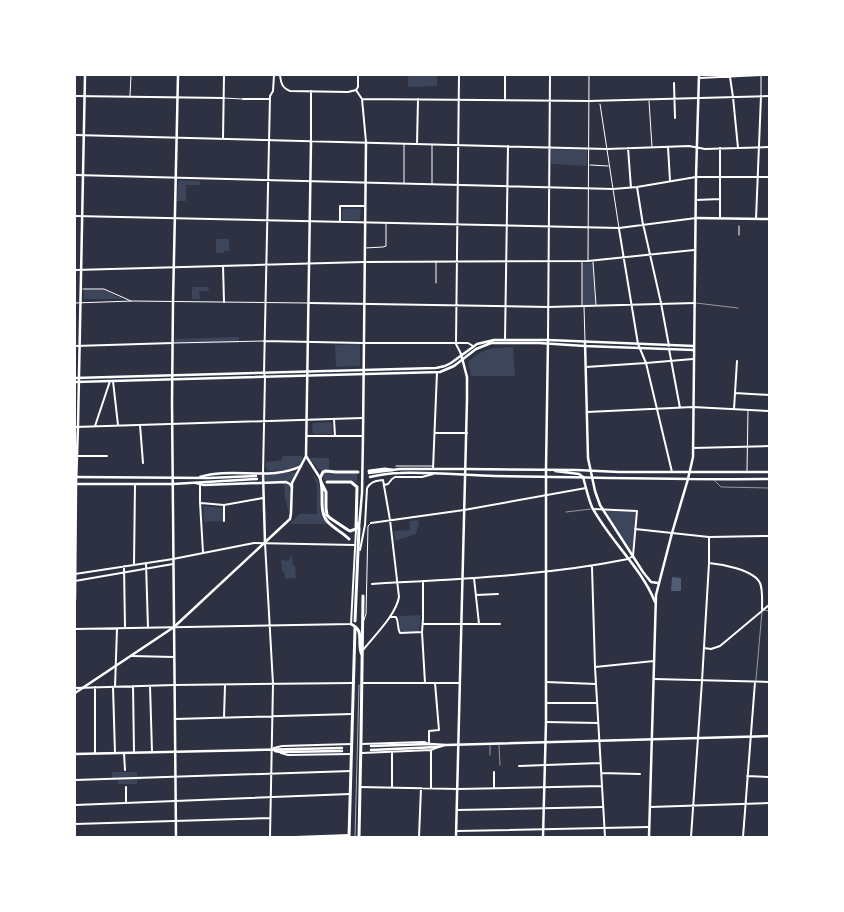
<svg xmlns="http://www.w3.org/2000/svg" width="844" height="912" viewBox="0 0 844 912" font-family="'Zilla Slab',serif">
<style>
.green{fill:#3c4559}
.water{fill:#4f5d75}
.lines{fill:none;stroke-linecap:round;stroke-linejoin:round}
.service{stroke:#fff;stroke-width:0.5}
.pedestrian{stroke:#fff;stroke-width:1}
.minor{stroke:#fff;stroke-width:2}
.tertiary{stroke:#fff;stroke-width:2.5}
.secondary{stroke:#fff;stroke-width:2.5}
.primary{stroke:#fff;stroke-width:2.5}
.trunk{stroke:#fff;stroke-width:3}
.rail{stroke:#abadb3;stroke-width:1}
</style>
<rect width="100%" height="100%" fill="#2d3142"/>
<path class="green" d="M408 75H437V86L408 87Z
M551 149 587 150V166L551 164Z
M180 180 200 181V185H186V201H177L178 182Z
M359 208 361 210 360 220H342V209Z
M216 239H229V251H224V253H216Z
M582 263H593L596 305H582Z
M192 287H208L209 291H199L200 299H192Z
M84 290H104L123 299H84Z
M239 337V343L174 344 175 339Z
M360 344V366L336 367 335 345Z
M513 347 515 376H471L468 362C484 347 492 348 513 347Z
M331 422 332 423V434H313L312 425 314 423Z
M282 456H302V462C294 471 281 471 269 471L266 468V462L282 460Z
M310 458H329V470H319Z
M296 472 291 483 287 481 268 482 265 480V475L267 474Z
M326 473H357V483L351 480H324L323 477V474Z
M313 475H314C316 478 319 482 319 486 322 500 315 514 328 524H290L299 514H317V485Z
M284 484H288L291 487 290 513 288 510V509L285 498Z
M203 506 224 508 223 521 204 522Z
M606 511H634L636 512 633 552H632Z
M418 520 419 523 416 534 397 540H395L394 531 410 530 409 521Z
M292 556 293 566H295L296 578 285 579 284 571H282L281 560 284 559 285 561 290 560V557Z
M421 615C421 617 419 631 419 631L402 632 400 631 399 616Z
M112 772H137V776L141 777V780H137V784H118V780H112Z"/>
<path class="water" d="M672 577 681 578V591H671Z"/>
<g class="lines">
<path class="service" d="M696 303 738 308
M715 481 721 487 769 488
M566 512 591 509
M764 610 769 611
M756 680 762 611
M499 745 500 765
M490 755V745"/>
<path class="pedestrian" d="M761 95V76
M130 96 131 75
M224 98 242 99
M649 101 652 147
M600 104 619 228
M590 165 608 166
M404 183V144
M432 184V145
M739 235V226
M365 248 383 247 386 246V223
M436 261V283
M588 261 589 75
M593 262 596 305
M83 289H104L131 301
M75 303 132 301 307 303
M582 306V262
M584 306 585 341
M173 343 264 341
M396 466H432
M747 471 748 410
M364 620 366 614 368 526 371 523"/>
<path class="minor" d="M280 75C281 83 282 88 290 91L348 92 356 90
M459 75 456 344 461 354
M730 77 733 97 738 148
M699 78 761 75
M674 83 675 118
M356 90 362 99 366 142
M356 90 358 87V75
M75 96 224 98
M243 99H270
M362 99 589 101 769 96
M505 100V75
M75 135 607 149 689 146 705 149 769 147
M223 139 224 75
M311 141V91
M417 144 418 99
M668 147 670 181
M628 148 631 188
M75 175 613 189 637 187 696 177H769
M637 187 643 225 644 228 661 303 669 346
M696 200 720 199
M75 216 619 228 696 218
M720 218V148
M756 219 761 96
M340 221V206H365
M619 229 638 344 646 363 672 472
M223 266 224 302
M75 270 364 262 588 261 694 250
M310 303 548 307 695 303
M505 340 508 146
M548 340 550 75
M264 341 363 343H468L473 346
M75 346 173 343
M669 349 680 408
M586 367 646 363 693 359
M113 381 118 425
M735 393 769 395
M734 409 737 361
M587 412 693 407 769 411
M334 419 335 436
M140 425 143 463
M95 426 110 381
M75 427 362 418
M435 433H467
M307 436H362
M693 448 769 446
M77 456H107
M433 469 437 372
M263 473 265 377 264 373 270 96 273 91 274 75
M200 485V502L203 552
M384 485 388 484 392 479 395 477H422L433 474
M201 503 224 505 263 498
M224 521V505
M371 523 464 510 586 488
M635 529 709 537 769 536
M265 543 273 684 270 837
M360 550 365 525 367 488C371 481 376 481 383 480L390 520 399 597C396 615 374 636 363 650
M146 563 148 628
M709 563C722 564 754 570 760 583 763 590 762 602 762 610
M134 564 135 484
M124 566 125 628
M592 567 595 667 605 837
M75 574 173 559 254 543 355 545
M474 578 479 624
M75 581 173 564
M423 581V619L422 632 425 683
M372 584C457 579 544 576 628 559L633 556 637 511 593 509
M476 595 498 594
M390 617H396C399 622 397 628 400 633L422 632
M423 624H500
M75 629 351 624 356 530
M704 648 711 649 720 646 769 605
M132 656 174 657
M595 667 654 661
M654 679 769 682
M546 682 596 684
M362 683H460
M133 686 134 752
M150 686 152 752
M95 687V753
M113 687 115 753
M115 687 117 629
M75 688 174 685 353 683
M546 703H597
M224 717 225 685
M175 719 352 714
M546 722 598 723
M361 744 424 742 429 744V731L439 730 435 683
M274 748 282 746 351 744
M431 751V788
M124 753 125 770
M281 753 288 755 351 754
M362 753 431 750 438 747
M519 766 600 763
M601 773 640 774
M747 776 769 777
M75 780 351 771
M360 787 458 789 602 786
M392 788V753
M494 788V772
M126 803V787
M75 805 350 794
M650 807 769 803
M457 810 602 807
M75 824 270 818
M457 831 649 827
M295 837 349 835
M419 837 421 788
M691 837 702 681 709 563V537
M743 837 755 682"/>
<path class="tertiary" d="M696 218 769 219
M585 342 588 458 595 491 600 505 643 572 651 582 658 583
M263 473 265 543
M200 477C231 467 273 481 301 466
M583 477C586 487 588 498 592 507 610 541 641 567 655 602
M196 483 204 485 286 482 290 484 292 487
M75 599 76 484 78 426 85 75
M176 837 172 402 173 302 178 75
M456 837 467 399V377L461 354
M543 837 546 722V469L548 340"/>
<path class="secondary" d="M306 456 320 478
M359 527 362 493 363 436 366 142
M75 693 174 627 290 519 291 513 292 483 306 456 311 141
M371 746 429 744 446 745 769 736
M371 750 438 747 445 745
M275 751 280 752 342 751
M75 754 342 748"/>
<path class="primary" d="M75 378 436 368 445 366 451 363 477 344 494 340H548L694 346
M75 382 440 372 454 366 476 349 491 343H539L585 346 694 350
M555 471 579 474 583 477
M369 473 400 469H466L577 470 619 472H769
M75 477 208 478 256 476
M370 477C379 475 390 473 400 473 431 472 463 475 495 476 586 477 678 480 769 479
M75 484H173L257 479
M649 837 656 595 672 533 688 479 693 457 696 177 699 75"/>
<path class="trunk" d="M369 471 385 469 392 470
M321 482 326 492V508L327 515 330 518 348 530 350 531 356 529 357 487 351 482H327
M349 539C342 532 333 528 327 521 318 510 325 491 320 478L323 472 326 471 336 472H358
M355 621 359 528 357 523
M351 624C366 631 356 643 362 655
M349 837 355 628
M359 837 361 739 363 596"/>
<path class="rail" d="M355 837 359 685"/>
</g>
<rect width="844" height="912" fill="none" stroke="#ffffff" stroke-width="152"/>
</svg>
